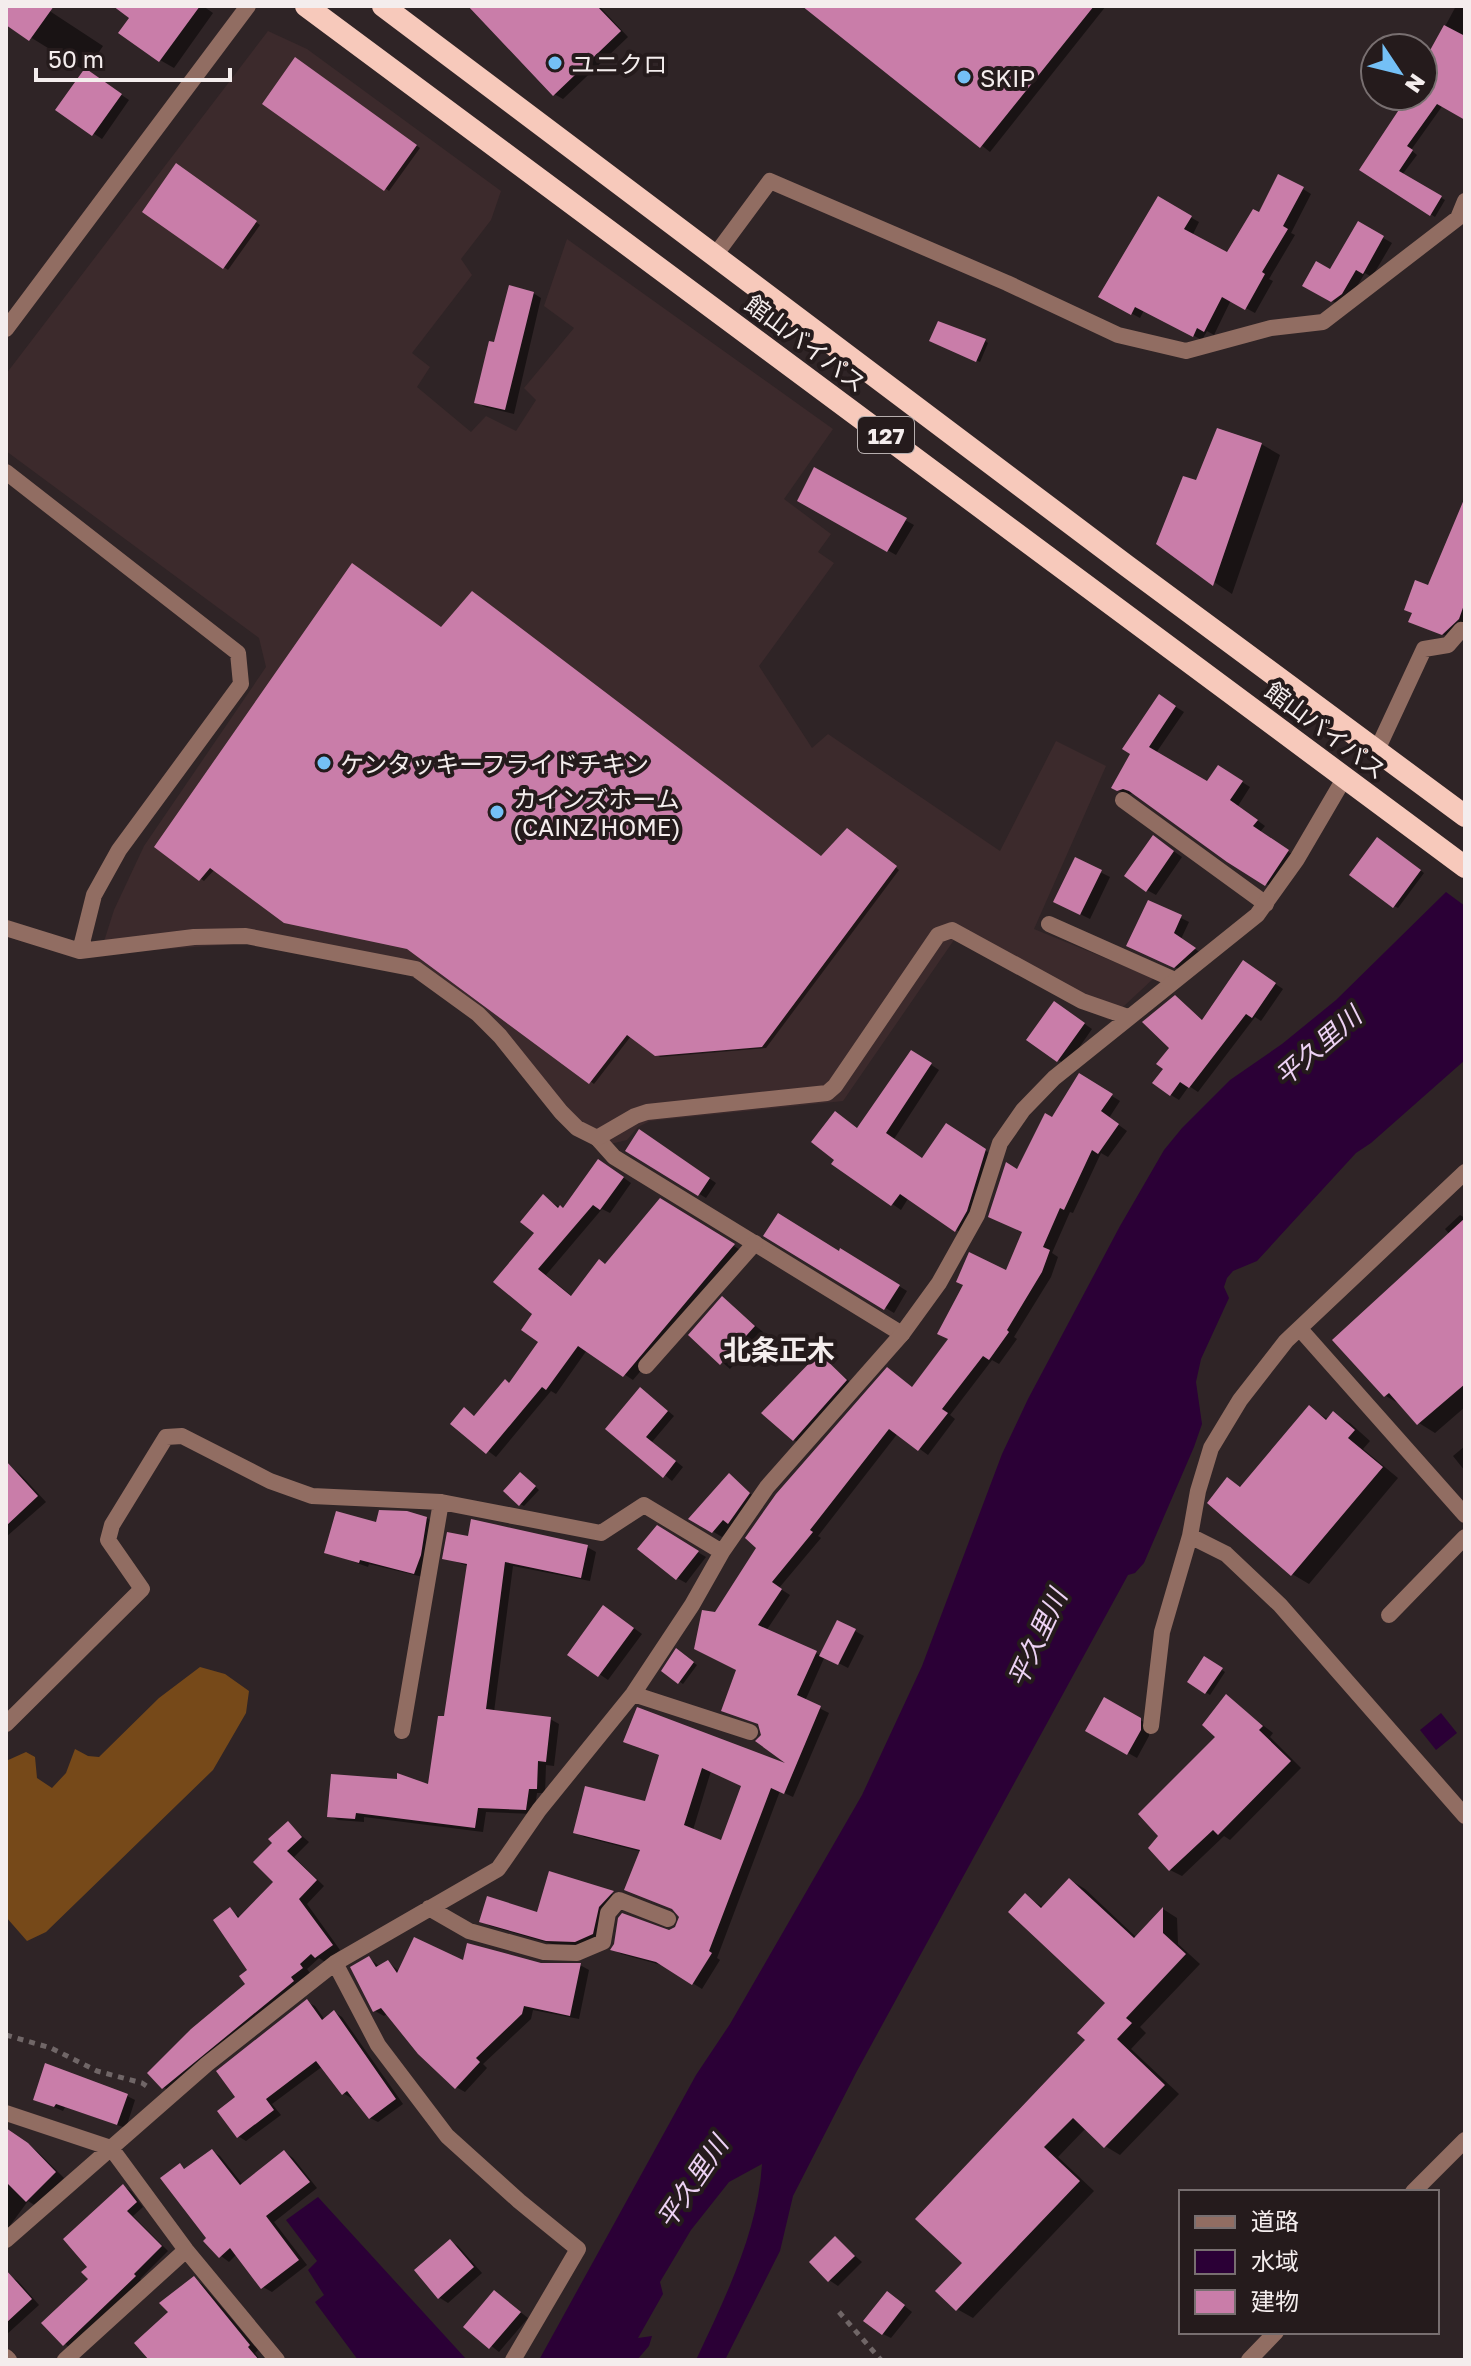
<svg xmlns="http://www.w3.org/2000/svg" width="1471" height="2366" viewBox="0 0 1471 2366" font-family="'Golos Text','Noto Sans JP',sans-serif">
<style>
.built{fill:#3c2a2c}
.forest{fill:#764919}
.water{fill:#2b0036}
.shadow{fill:#0007;fill-rule:evenodd}
.building{fill:#c97da9;fill-rule:evenodd}
.lines{fill:none;stroke-linecap:round;stroke-linejoin:round}
.path{stroke:#706667;stroke-width:5;stroke-dasharray:6 6;stroke-linecap:butt}
.service{stroke:#916d62;stroke-width:16}
.minor{stroke:#916d62;stroke-width:16}
.tertiary{stroke:#916d62;stroke-width:16}
.trunk{stroke:#f7c9bb;stroke-width:22}
.poi-dot{fill:#74c0f6;stroke:#251b1c;stroke-width:3}
.labels{text-anchor:middle;dominant-baseline:central;stroke-width:8;stroke-linejoin:round;paint-order:stroke}
.shield{fill:#251b1c;stroke:#b6aeae;stroke-width:2}
.shield-label{font-size:22px;font-weight:bold;fill:#f4eded}
.poi-label{font-size:24px;fill:#f4eded;stroke:#251b1c;text-anchor:start}
.street-label{font-size:24px;fill:#f4eded;stroke:#251b1c}
.water-label{font-size:26px;font-style:italic;fill:#edd2f4;stroke:#251b1c}
.quarter-label{font-size:28px;font-weight:bold;fill:#f4eded;stroke:#251b1c}
</style>
<rect width="100%" height="100%" fill="#2f2426"/>
<path class="built" d="M268 31 307 49 501 191 491 220 461 259 472 275 412 353 430 367 417 387 471 432 486 416 516 431 536 400 524 388 574 328 544 306 567 239 833 429 784 499 831 534 818 552 834 563 759 666 812 748 828 734 1000 851 1056 741 1106 766 1034 929 1154 978 1109 1020 954 940 843 1101 650 1121 638 1127 627 1140 606 1145 576 1123 494 1023 414 976 249 943 100 954 114 910 144 846 266 667 259 638 6 451V374Z"/>
<path class="forest" d="M200 1667 225 1674 249 1691 246 1713 213 1770 46 1932 27 1941 6 1917V1761L26 1752 35 1757 37 1778 52 1788 66 1773 75 1749 88 1756 99 1757 159 1698Z"/>
<path class="water" d="M1446 892 1465 906V1060L1371 1143 1356 1153 1257 1261 1233 1271 1227 1278 1224 1287 1229 1298 1201 1359 1196 1382 1202 1424 1194 1447 1144 1563 1135 1573 1128 1575 857 2071 793 2196 780 2251 725 2360H696C725 2298 758 2232 762 2164L729 2182 691 2230 660 2282 663 2294 638 2338 652 2336 649 2346 637 2360H539L696 2075 730 2024 862 1795 922 1666 1002 1454 1028 1399 1120 1226 1164 1150 1182 1128 1230 1080 1282 1044 1336 1000Z
M1441 1713 1457 1733 1436 1750 1420 1730Z
M318 2197 467 2360H358L315 2302 324 2295 308 2270 317 2261 286 2220Z"/>
<path class="shadow" d="M6 6H42L103 46 86 71 129 100 102 139 58 110 85 71 6 22Z
M125 6H203L213 13 174 68 160 60Z
M471 6H599L628 37 563 99 554 94Z
M805 6H1106L990 152Z
M1456 6H1465V118L1443 105 1411 150 1417 155 1402 175 1445 200 1435 217 1362 169 1411 96H1423V60L1426 62Z
M296 60 420 148 389 191 265 103Z
M177 166 260 225 228 270 144 211Z
M1303 189 1311 194 1291 233 1295 235 1269 279 1273 281 1255 313 1231 300 1214 335 1207 331 1202 340 1144 310 1140 318 1101 297 1158 199 1199 222 1192 236 1228 255 1259 214Z
M1359 224 1392 243 1372 277 1365 273 1350 298 1341 306 1305 285 1331 272Z
M533 293 541 298 514 414 485 407 477 402 496 345Z
M985 341 988 343 980 362 935 342Z
M1261 444 1280 455 1232 594 1158 544 1198 482Z
M815 470 914 525 896 555 800 500Z
M1465 502V626L1452 638 1411 622 1429 588Z
M442 629 822 858 851 832 899 870 766 1048 660 1057 631 1036 594 1084 411 949 215 869 204 881 157 847Z
M1168 702 1184 712 1156 753 1208 783 1218 767 1250 787 1238 806 1265 826 1260 832 1296 857 1274 889 1133 793 1127 795 1113 787Z
M1381 842 1424 873 1398 908 1394 906Z
M1162 843 1182 857 1156 895 1147 890Z
M1076 860 1110 877 1090 919 1064 906Z
M1149 902 1189 922 1181 939 1202 954 1183 971 1136 950Z
M1252 968 1283 989 1261 1021 1255 1017 1198 1092 1189 1086 1179 1100 1171 1095 1155 1083 1166 1069 1171 1047 1175 997 1204 1021Z
M1063 1009 1092 1029 1067 1065 1058 1060Z
M912 1052 939 1070 894 1139 923 1160 955 1131 994 1156 964 1235 909 1197 901 1210 834 1164Z
M1080 1076 1120 1101 1109 1118 1127 1131 1108 1157 1101 1153 1073 1213 1070 1212 1052 1253 1058 1257 1051 1277 1014 1337 1017 1339 999 1364 992 1360 950 1415 955 1419 928 1455 898 1433 818 1536 821 1538 779 1588 790 1595 766 1631 822 1656 855 1631 864 1636 848 1668 825 1656 805 1701 829 1713 793 1797 780 1791 717 1958 720 1960 702 1989 665 1966 621 1954 613 1949 677 1928 681 1916 642 1852 584 1837 575 1832 647 1803 661 1756 634 1746 793 1768 763 1735 760 1725 724 1710 738 1670 716 1614 913 1388 1007 1273 1024 1232 1018 1172ZM711 1771 743 1786 722 1843 693 1830Z
M647 1136 716 1183 706 1198 628 1150Z
M607 1166 631 1183 610 1213 602 1209 546 1275 573 1297 606 1265 660 1201 742 1251 633 1380 587 1350 556 1394 551 1391 496 1457 453 1424 465 1410 476 1417 511 1385 540 1342 535 1314 537 1233 543 1197 564 1210Z
M1460 1215 1465 1218V1407L1435 1433 1419 1423 1403 1406 1386 1396 1450 1235 1445 1229Z
M766 1235 840 1253 841 1251 907 1291 894 1313Z
M723 1299 763 1332 730 1369 691 1335Z
M819 1355 855 1386 803 1445 794 1440Z
M648 1394 674 1416 652 1442 683 1467 672 1481 608 1428Z
M1310 1408 1329 1420 1333 1414 1350 1423 1370 1441 1363 1449 1398 1478 1309 1584 1292 1574 1210 1503 1227 1479 1242 1488Z
M1465 1446V1471L1453 1456Z
M11 1468 19 1473 46 1502 6 1537V1473Z
M524 1476 539 1490 524 1506 520 1504Z
M729 1476 757 1499 722 1537 691 1518Z
M427 1518 435 1524 423 1577 369 1564 368 1567 326 1552 378 1525Z
M657 1528 706 1557 686 1583 677 1578Z
M587 1547 596 1552 590 1581 513 1566 494 1712 550 1719 559 1724 554 1766 546 1765 545 1793H537L534 1814 486 1812 483 1832 364 1817V1822L338 1820 330 1816 430 1786 446 1719 468 1566 445 1558Z
M613 1613 642 1634 608 1680 570 1654Z
M677 1651 697 1665 683 1684 664 1671Z
M1204 1658 1225 1672 1210 1695 1189 1682Z
M1227 1697 1273 1733 1270 1737 1301 1768 1230 1840 1224 1836 1182 1876 1170 1870 1218 1737Z
M1105 1700 1149 1725V1736L1137 1758 1088 1730Z
M288 1824 309 1842 294 1857 324 1886 307 1904 340 1950 325 1962 319 1958 307 1969 310 1973 172 2092 163 2087 248 1984 249 1971 230 1910 241 1918 276 1882Z
M550 1874 621 1897 602 1939 585 1946 556 1945 490 1926 481 1921 538 1914Z
M1070 1880 1085 1889 1137 1938 1163 1909 1177 1918 1178 1944 1200 1964 1140 2027 1146 2033 1131 2049 1179 2094 1120 2155 1105 2146 1086 2128 1058 2157 1094 2191 973 2318 957 2309 965 2263 1108 2002 1026 1896 1044 1908Z
M369 1958 380 1967 388 1962 400 1972 464 1963 580 1965 589 1970 579 2019 533 2010 531 2019 483 2064 487 2068 465 2092 456 2087 388 2013 384 2016 375 2011Z
M307 2002 315 2006 325 2020 334 2012 342 2017 403 2104 378 2122 370 2118 354 2096 351 2098 343 2093 323 2066 272 2104 281 2115 246 2141 238 2136V2097Z
M127 2096 135 2100 126 2128 65 2107 63 2111 35 2099Z
M6 2129 37 2151 64 2178 36 2206 28 2201 6 2231Z
M212 2151 220 2156 243 2185 285 2152 293 2158 317 2188 274 2222 307 2265 272 2292 263 2287 237 2254 229 2262 221 2256 208 2238 180 2166 187 2170Z
M124 2187 131 2191 143 2207 133 2216 168 2251 140 2279 142 2281 71 2349 44 2324 90 2280V2267Z
M836 2239 862 2262 838 2286 829 2280Z
M450 2241 458 2246 482 2273 448 2303 440 2298 416 2271Z
M10 2276 18 2281 39 2305 6 2335V2279Z
M194 2279 202 2284 258 2350 255 2353 260 2360H152L170 2312Z
M495 2292 528 2318 499 2352 466 2326Z
M896 2299 912 2312 891 2338 883 2334Z"/>
<path class="building" d="M6 6H54L29 41 6 25Z
M113 6H200L159 62 118 33 129 18Z
M468 6H597L621 31 553 96Z
M802 6H1094L980 148Z
M1444 25 1465 36V120L1437 104 1407 146 1413 150 1399 171 1442 196 1430 216 1359 170 1408 96H1423V63Z
M295 57 417 145 384 191 262 104Z
M85 68 122 94 92 136 55 110Z
M176 163 257 221 223 269 142 212Z
M1278 174 1304 187 1283 226 1288 229 1262 272 1265 274 1245 310 1222 297 1204 332 1197 328 1193 337 1135 307 1131 315 1098 297 1158 196 1192 216 1184 229 1227 252 1253 209 1259 212Z
M1358 221 1384 236 1363 274 1356 270 1342 294 1331 302 1302 286 1316 261 1330 269Z
M509 285 534 292 505 410 474 403 489 341 494 342Z
M938 321 986 339 976 362 929 341Z
M1217 428 1262 443 1213 586 1156 544 1183 476 1196 480Z
M814 467 907 518 887 552 797 501Z
M1465 497V602L1459 619 1442 635 1408 622 1412 613 1404 610 1415 580 1428 585Z
M352 563 441 627 472 591 821 856 847 828 897 866 762 1047 655 1056 627 1035 589 1084 407 949 284 923 210 868 199 881 154 847Z
M1159 694 1176 706 1149 747 1207 781 1218 765 1243 781 1230 800 1258 820 1253 826 1289 850 1265 886 1227 862 1129 791 1123 789 1117 791 1111 788 1130 754 1122 749Z
M1153 835 1174 851 1146 892 1124 876Z
M1377 837 1421 870 1393 908 1349 875Z
M1075 857 1102 870 1080 915 1053 902Z
M1148 900 1182 915 1174 933 1196 948 1174 968 1126 946Z
M1243 960 1276 983 1252 1018 1246 1014 1189 1088 1180 1082 1170 1096 1152 1083 1163 1069 1156 1064 1169 1048 1142 1022 1175 995 1202 1020Z
M1054 1001 1085 1023 1057 1062 1026 1040Z
M911 1050 932 1063 886 1133 922 1158 946 1123 986 1149 967 1211 955 1232 900 1194 891 1206 831 1164 834 1160 811 1142 835 1111 857 1128Z
M1079 1073 1113 1094 1101 1111 1119 1124 1098 1154 1092 1150 1064 1210 1060 1208 1043 1247 1050 1250 1042 1272 1007 1330 1009 1332 989 1360 983 1356 942 1409 948 1413 918 1451 889 1429 810 1530 813 1532 772 1582 782 1589 758 1625 817 1651 797 1695 821 1706 784 1794 771 1788 709 1951 712 1953 692 1985 656 1962 610 1950 614 1944 618 1918 622 1913 669 1930 675 1927 679 1917 672 1909 624 1890 640 1850 573 1833 585 1786 645 1801 659 1755 623 1742 637 1707 785 1763 755 1741 761 1735 758 1724 721 1711 736 1670 694 1649 702 1610 715 1612 756 1548 745 1538 776 1494 887 1367 912 1387 948 1339 937 1334 963 1285 956 1282 969 1252 1006 1270 1022 1232 988 1217 1006 1162 1017 1169 1045 1113 1052 1117ZM702 1768 741 1786 721 1840 684 1825Z
M639 1129 710 1178 698 1196 625 1151Z
M598 1159 624 1177 600 1210 593 1205 538 1269 571 1296 599 1259 605 1264 660 1198 735 1244 623 1377 578 1346 546 1390 542 1387 486 1454 450 1424 464 1407 474 1416 505 1379 509 1383 538 1342 521 1330 532 1314 493 1282 534 1233 520 1222 543 1194 558 1208 560 1205 563 1208Z
M778 1213 839 1251 840 1248 900 1285 884 1310 763 1236Z
M1465 1218V1384L1417 1425 1389 1393 1384 1397 1332 1340Z
M722 1296 755 1326 720 1365 688 1335Z
M819 1353 847 1380 793 1441 761 1413Z
M640 1387 668 1411 646 1437 676 1461 663 1478 605 1429Z
M1309 1405 1326 1420 1333 1411 1355 1430 1348 1438 1383 1467 1291 1576 1207 1503 1227 1477 1240 1487Z
M6 1461 38 1496 6 1526Z
M520 1472 536 1486 519 1506 503 1491Z
M729 1473 750 1493 728 1524 723 1520 712 1533 688 1519Z
M379 1510 407 1511 427 1517 421 1555 414 1574 360 1560 359 1563 324 1553 336 1511 376 1522Z
M471 1519 588 1545 581 1578 505 1562 486 1709 551 1717 546 1762 538 1761 537 1789H529L526 1810 478 1808 475 1828 356 1813 355 1819 327 1817 331 1774 397 1779V1773L428 1784 438 1716H444L467 1564 442 1559 447 1532 468 1536Z
M657 1525 699 1551 676 1580 637 1549Z
M603 1605 634 1628 598 1677 567 1655Z
M837 1620 856 1629 838 1665 819 1656Z
M676 1648 694 1662 678 1684 661 1671Z
M1204 1656 1223 1668 1205 1694 1187 1682Z
M1226 1694 1263 1726 1259 1730 1291 1761 1218 1835 1213 1830 1169 1871 1148 1848 1158 1836 1138 1814 1215 1737 1202 1725Z
M1104 1697 1141 1718V1730L1127 1755 1085 1731Z
M288 1821 302 1837 287 1851 317 1880 299 1899 333 1945 315 1958 311 1954 300 1964 303 1968 291 1977 294 1981 162 2089 147 2073 191 2029 245 1984 239 1976 247 1970 213 1920 230 1907 238 1918 273 1882 253 1862 272 1843 268 1839Z
M549 1871 614 1891 599 1907 593 1934 575 1942 546 1941 479 1922 487 1896 537 1912Z
M1069 1878 1134 1938 1163 1907V1933L1186 1954 1126 2018 1132 2023 1117 2039 1165 2085 1104 2148 1073 2118 1044 2147 1080 2181 956 2311 935 2291 962 2263 915 2219 1085 2040 1077 2033 1105 2003 1008 1912 1025 1893 1041 1908Z
M414 1937 463 1960 467 1943 541 1963H581L570 2016 524 2006 522 2014 476 2058 480 2062 455 2089 418 2054 381 2008 373 2012 350 1967 369 1956 376 1967 388 1960 397 1973Z
M307 1999 322 2020 334 2010 396 2099 369 2119 347 2091 342 2095 316 2061 266 2099 274 2110 237 2138 217 2111 235 2097 216 2071Z
M45 2063 128 2094 117 2125 56 2104 54 2107 33 2100Z
M6 2128 28 2143 56 2172 26 2202 6 2182Z
M212 2149 240 2185 284 2150 310 2182 266 2216 299 2260 261 2289 230 2248 219 2258 203 2241 206 2238 160 2178 180 2163 184 2169Z
M123 2184 137 2202 127 2211 162 2246 134 2274 136 2276 63 2346 41 2323 88 2279 81 2272 87 2267 63 2239Z
M835 2236 855 2256 828 2282 809 2262Z
M450 2239 474 2267 438 2299 414 2270Z
M6 2270 32 2299 6 2323Z
M194 2276 250 2345 248 2347 259 2360H149L134 2343 168 2312 159 2303Z
M494 2290 521 2312 489 2349 463 2327Z
M887 2291 905 2305 882 2335 863 2321Z"/>
<g class="lines">
<path class="path" d="M6 2035 51 2048 97 2071 142 2083 151 2089
M839 2312 881 2360"/>
<path class="service" d="M1123 800 1266 904
M1049 924 1175 980
M597 1138 614 1157 902 1334"/>
<path class="minor" d="M716 254 770 181 1007 283 1118 335 1186 351 1271 328 1323 322 1458 218 1465 201
M6 472 238 653 241 684 119 850 94 895 80 951
M1377 750 1424 649 1448 645 1461 630 1465 632
M6 928 80 951 194 937 246 936 416 969 478 1014 500 1036 561 1112 577 1128 597 1138 635 1116 647 1112 827 1093 835 1086 938 935 952 930 1082 1001 1128 1017
M1300 1329 1465 1515
M646 1366 755 1243
M1190 1536 1226 1554 1280 1605 1465 1816
M1389 1615 1465 1537
M633 1694 750 1732
M6 1724 142 1589 108 1540 112 1525 166 1437 182 1436 270 1481 312 1496 441 1502 601 1533 644 1505 722 1552
M1151 1726 1162 1632 1190 1536 1198 1491 1211 1448 1240 1400 1286 1341 1465 1172
M402 1731 441 1502
M429 1908 469 1931 544 1952 577 1953 603 1942 608 1913 619 1900 668 1919
M335 1963 378 2045 447 2136 519 2201 578 2249 513 2360
M6 2113 111 2148 186 2250 277 2360
M1413 2192 1465 2140
M6 2240 207 2064 335 1963 498 1869 539 1810 633 1694 692 1605 722 1552 767 1487 902 1334 939 1283 977 1215 1000 1143 1023 1110 1054 1078 1257 915 1297 859 1345 777
M6 2357 9 2360
M65 2360 186 2250
M1249 2360 1276 2332"/>
<path class="tertiary" d="M6 329 248 6"/>
<path class="trunk" d="M306 6 1465 867
M383 6 1127 566 1465 816"/>
</g>
<g class="poi-dot">
<circle cx="555" cy="63" r="8"/>
<circle cx="964" cy="77" r="8"/>
<circle cx="324" cy="763" r="8"/>
<circle cx="497" cy="812" r="8"/>
</g>
<g class="labels">
<rect class="shield" x="858" y="417" width="56" height="36" rx="6"/>
<g class="shield-label">
<text x="886" y="435">127</text>
</g>
<g class="poi-label">
<text x="571" y="63">ユニクロ</text>
<text x="980" y="77">SKIP</text>
<text x="340" y="763">ケンタッキーフライドチキン</text>
<text x="513" y="798">カインズホーム<tspan x="513" dy="28">(CAINZ HOME)</tspan></text>
</g>
<g class="street-label">
<text transform="translate(806 343) rotate(37)">館山バイパス</text>
<text transform="translate(1326 730) rotate(37)">館山バイパス</text>
</g>
<g class="water-label">
<text transform="translate(1318 1046) rotate(-41)">平久里川</text>
<text transform="translate(1037 1638) rotate(-65)">平久里川</text>
<text transform="translate(692 2182) rotate(-56)">平久里川</text>
</g>
<g class="quarter-label">
<text x="779" y="1349">北条正木</text>
</g>
</g>
<rect width="1471" height="2366" fill="none" stroke="#f4eded" stroke-width="16"/>
<rect x="1179" y="2190" width="260" height="144" fill="#251b1c" stroke="#786f70" stroke-width="2"/>
<rect x="1195" y="2216" width="40" height="12" fill="#916d62" stroke="#786f70" stroke-width="2"/>
<text x="1251" y="2230" font-size="24" fill="#f4eded">道路</text>
<rect x="1195" y="2250" width="40" height="24" fill="#2b0036" stroke="#786f70" stroke-width="2"/>
<text x="1251" y="2270" font-size="24" fill="#f4eded">水域</text>
<rect x="1195" y="2290" width="40" height="24" fill="#c97da9" stroke="#786f70" stroke-width="2"/>
<text x="1251" y="2310" font-size="24" fill="#f4eded">建物</text>
<g transform="translate(1399 72) rotate(125)"><circle r="38" fill="#251b1c" stroke="#786f70" stroke-width="2"/>
<path d="M0-6L14 30L0 20L-14 30Z" fill="#74c0f6"/>
<text y="-12" font-size="22" font-weight="bold" text-anchor="middle" fill="#f4eded">N</text>
</g>
<path d="M36 68v12h194v-12" fill="none" stroke="#f4eded" stroke-width="4"/>
<text x="48" y="68" font-size="24" fill="#f4eded" stroke="#251b1c" stroke-width="6" paint-order="stroke">50 m</text>
</svg>
